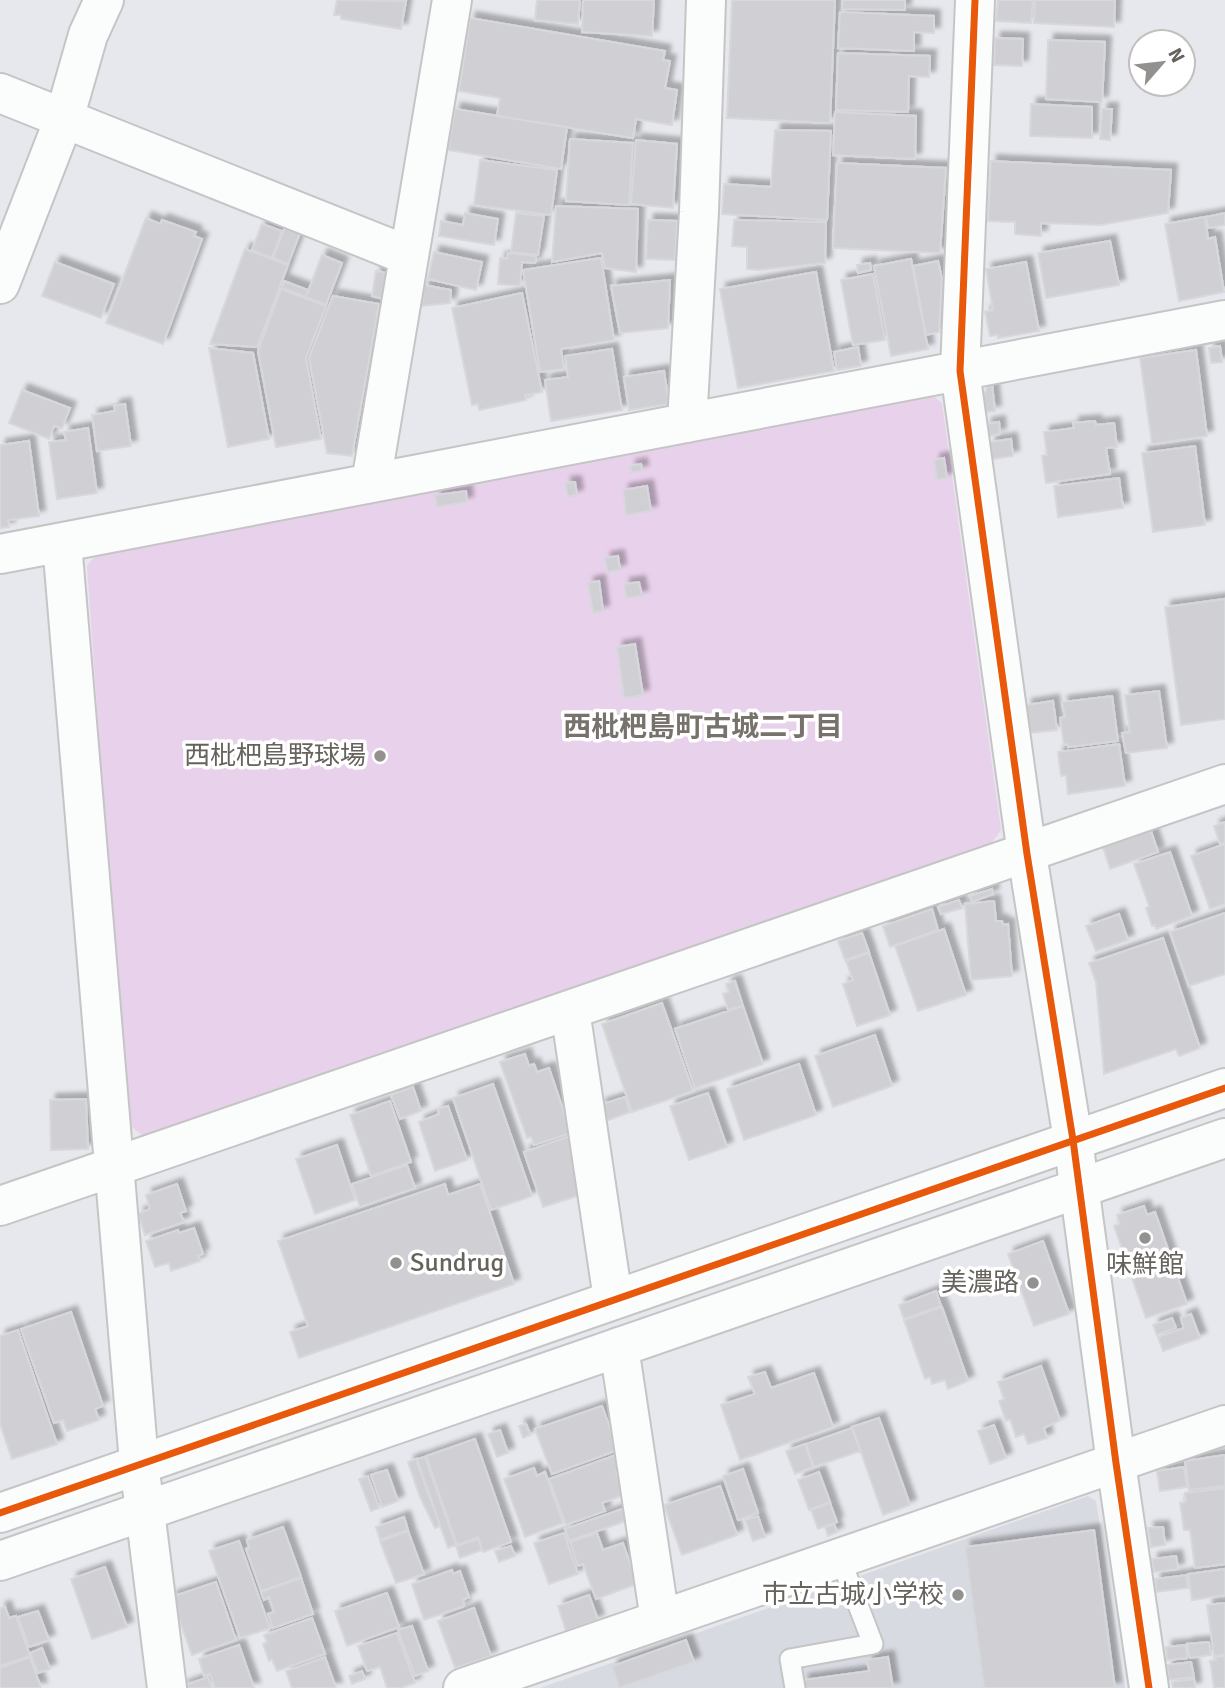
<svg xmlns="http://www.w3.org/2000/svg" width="1225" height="1688" viewBox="0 0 1225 1688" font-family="Signika,'Noto Sans JP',sans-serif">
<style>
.education{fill:#d8dae1}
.green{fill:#e8d1eb}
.building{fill:#d0d0d4;stroke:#d6d8dc;stroke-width:2;filter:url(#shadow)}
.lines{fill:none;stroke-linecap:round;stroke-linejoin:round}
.service-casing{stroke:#c6c5c6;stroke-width:23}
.minor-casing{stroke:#c6c5c6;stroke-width:42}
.tertiary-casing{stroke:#c6c5c6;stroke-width:42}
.service{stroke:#fbfcfc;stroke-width:19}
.minor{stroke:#fbfcfc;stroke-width:38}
.tertiary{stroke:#fbfcfc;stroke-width:38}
.cycleway-casing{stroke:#fff;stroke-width:11}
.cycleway{stroke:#e8590c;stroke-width:7}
.poi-dot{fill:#93918f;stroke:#fff;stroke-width:2.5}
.labels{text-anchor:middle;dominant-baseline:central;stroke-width:7;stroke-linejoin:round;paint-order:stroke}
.poi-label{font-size:26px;fill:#66625c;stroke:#fff;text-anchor:end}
.neighbourhood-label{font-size:28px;font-weight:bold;fill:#78726d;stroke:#fff}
</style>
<defs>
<filter id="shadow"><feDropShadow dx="6" dy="-6" stdDeviation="2" flood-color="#0004"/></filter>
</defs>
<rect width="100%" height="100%" fill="#e7e8ed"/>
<path class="education" d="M1088 1496 1096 1501 1125 1688H540Z"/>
<path class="green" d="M932 395 942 403 1001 830 990 845 147 1139 126 1122 87 566 98 552Z"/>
<path class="building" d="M337 0 406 1 401 29 341 19V15H334Z
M537 0H580L578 24 535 20Z
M583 0H654L652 36 582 32Z
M732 0H835L830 123 727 118Z
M843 0H905V10L842 9Z
M998 0H1033L1031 23 996 21Z
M1035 0H1115L1114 27 1034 23Z
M840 12 934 16V33L914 32V51L838 48Z
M470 18 665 51 663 60 670 61 665 88 677 90 672 125 636 119 633 138 497 116 500 98 459 91Z
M995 38 1023 39 1022 66 994 65Z
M1048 40 1105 42 1102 102 1046 99Z
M838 53 930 56 929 77 909 76 908 112 836 110Z
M1031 104 1092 107V138L1030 136Z
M455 109 567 127 561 169 448 150Z
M1102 109H1112L1110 140 1100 139Z
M835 112 916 116 915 159 833 155Z
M775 130 831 131 827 220 722 214 724 184 771 187Z
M570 139 633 143 629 205 566 201Z
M636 140 677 144 673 208 631 204Z
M480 160 557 170 551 215 474 205Z
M991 161 1171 170 1168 213 1100 225 1041 223V236L1015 234V222L988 221Z
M837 163 946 168 940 253 833 248Z
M556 206 638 209 636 272 605 268 602 253 552 262Z
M465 213 498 219 494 245 439 236 441 221 463 225Z
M516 213 544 216 538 255 511 252Z
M1225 213V225L1208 228 1206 217Z
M1205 217 1208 239 1215 237 1224 292 1179 301 1165 224Z
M146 218 160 224 162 220 196 232 194 236 202 239 163 344 106 323Z
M648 220 677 221 675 260 646 259Z
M734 220 826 222 825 263 759 270 747 269V247L732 246Z
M262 224 282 231 272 258 252 250Z
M285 227 300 233 288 264 273 258Z
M1110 241 1119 285 1046 298 1038 253Z
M245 249 288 265 257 347 210 344Z
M434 252 482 262 476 290 428 279Z
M508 253 536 256 535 263 522 262 520 286 498 284 500 258 507 259Z
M322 255 342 263 326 305 306 297Z
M601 258 614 340 561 349 564 369 540 372 523 270Z
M911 259 928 349 891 356 874 266Z
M938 261 942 279 939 332 926 335 913 266Z
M55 262 114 284 101 318 42 296Z
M1026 262 1039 331 998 338V335L990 336 985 312 993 310 986 269Z
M870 263 871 270 858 273 857 265Z
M376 271 388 273 383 299 372 296Z
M816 272 834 371 738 388 720 289Z
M873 274 885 340 853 345 841 280Z
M670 280 668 328 620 333 611 286Z
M284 281 308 290 306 297 282 288Z
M424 285 451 290 450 303 422 306Z
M281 289 326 306 306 358 321 439 276 447 258 351Z
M522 293 542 392 525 395 526 400 479 410 478 404 472 405 452 308Z
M333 296 379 304 352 456 327 453 309 358Z
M1220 346 1222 362 1211 363 1209 348Z
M858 347 861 366 837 370 834 352Z
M209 348 253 353 269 439 228 447Z
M612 349 622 410 551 421 545 380 568 377 565 356Z
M1196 350 1207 436 1152 444 1140 358Z
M664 371 669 404 629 410 624 377Z
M992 384 995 411 986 412 984 395 988 385Z
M22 390 70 408 62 428 54 426 49 439 9 423Z
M125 404 131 446 97 451 92 415 115 411 114 406Z
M1095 421 1096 425 1114 423 1117 447 1106 448 1110 474 1046 483 1042 456 1047 455 1044 432 1074 428 1073 423Z
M999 422 1000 434 988 436 986 424Z
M88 428 97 493 57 499 49 442 66 440 64 432Z
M1011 439 1013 456 992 459 990 442Z
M29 441 39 516 8 520 9 527 0 528V445Z
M1195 446 1205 525 1153 532 1142 453Z
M944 458 947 478 937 480 934 460Z
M641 464 642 471 631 472 630 466Z
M1119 478 1123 508 1058 517 1054 486Z
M575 482 577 495 568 497 565 483Z
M647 486 651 511 626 515 623 490Z
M466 491 467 502 437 507 435 495Z
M618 556 620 570 607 572 605 558Z
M599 581 603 611 593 613 588 583Z
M639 582 642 596 626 598 624 584Z
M1225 599V719L1181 725 1165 607Z
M635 644 643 695 624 698 617 647Z
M1159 691 1167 748 1126 753 1122 733 1130 732 1125 695Z
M1112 696 1118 741 1068 747V744L1064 745 1060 718 1065 717 1062 702Z
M1053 701 1057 730 1030 733 1026 705Z
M1119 744 1125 786 1068 794 1066 775 1061 776 1058 752Z
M1225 822V843L1220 844 1214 826Z
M1151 831 1158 852 1110 869 1103 847Z
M1225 844V904L1210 909 1191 856Z
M1170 852 1192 916 1156 929 1155 925 1152 926 1146 908 1149 906 1134 864Z
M992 889 993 894 972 902 970 896Z
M959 900 962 908 941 914 938 907Z
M994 901 996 921H1002L1003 925 1008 924 1012 976 971 980 965 904Z
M932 909 938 930 890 947 883 926Z
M1225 913V974L1189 986 1170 932Z
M1119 914 1128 940 1096 951 1086 926Z
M944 929 966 995 918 1011 895 946Z
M862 933 869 952 845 960 838 941Z
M1163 938 1200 1048 1179 1056 1176 1049 1104 1074 1096 982 1089 963Z
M869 953 890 1015 857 1026 843 984 853 980 846 961Z
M735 981 743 1006 728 1010 723 994 729 992 726 984Z
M662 1003 693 1091 632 1112 602 1024Z
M743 1006 763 1064 695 1088 675 1029Z
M875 1035 892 1086 833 1107 815 1056Z
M525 1054 529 1066 534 1064 537 1072 549 1068 571 1133 534 1145 531 1137 527 1138 500 1062Z
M799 1064 816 1115 744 1140 727 1089Z
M493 1084 532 1196 491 1210 453 1098Z
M413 1087 421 1111 400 1119 391 1095Z
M708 1093 727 1147 689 1160 670 1106Z
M625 1097 630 1112 606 1121 600 1105Z
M86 1099 88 1149 51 1150 50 1100Z
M390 1101 411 1162 371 1176 350 1115Z
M448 1106 467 1160 435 1171 419 1122 439 1114 438 1109Z
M570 1136 583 1194 543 1207 524 1152Z
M337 1145 355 1200 315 1214 296 1159Z
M407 1165 415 1188 360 1207 352 1184Z
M177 1184 186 1211 180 1213 184 1222 145 1235 138 1214 150 1209 146 1195Z
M445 1184 448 1195 480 1184 514 1284 299 1358 290 1332 308 1326 278 1241Z
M1144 1206 1147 1215 1155 1212 1187 1304 1146 1318 1114 1226 1120 1224 1117 1215Z
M194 1228 203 1254 198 1256 200 1261 171 1271 169 1263 155 1267 146 1241 178 1230 179 1233Z
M1043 1241 1069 1314 1034 1326 1008 1254Z
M936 1291 941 1306 904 1319 899 1305Z
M942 1307 968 1381 948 1389 945 1380 932 1384 930 1377 925 1379 904 1320Z
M71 1312 103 1406 95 1409 99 1420 67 1431 63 1420 54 1423 21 1329Z
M1191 1314 1200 1338 1163 1351 1158 1337 1184 1328 1181 1318Z
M1172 1318 1176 1328 1157 1335 1153 1325Z
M18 1330 57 1444 12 1459 0 1424V1336Z
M1041 1366 1060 1420 1044 1428 1047 1438 1028 1444 1024 1434 1016 1437 1010 1419 1006 1421 999 1401 1004 1399 998 1382Z
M765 1372 771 1388 814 1373 833 1427 740 1460 721 1405 755 1394 748 1377Z
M602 1406 618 1450 552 1474 535 1429Z
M879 1418 910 1505 883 1515 852 1427Z
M526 1424 530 1435 523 1438 519 1426Z
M994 1425 1006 1458 990 1464 978 1431Z
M852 1428 860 1451 814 1467 806 1444Z
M500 1430 508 1453 497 1457 488 1434Z
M475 1439 511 1542 483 1552 478 1537 457 1545 426 1456Z
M805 1444 813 1467 795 1474 786 1451Z
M616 1455 621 1471 616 1472 624 1495 602 1503 605 1511 566 1525 549 1479Z
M1225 1455V1486L1189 1490 1185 1461Z
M425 1457 456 1545 448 1548 417 1459Z
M416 1459 440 1526 435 1528 420 1497 408 1462Z
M1184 1467 1187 1487 1160 1491 1157 1471Z
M534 1468 537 1476 545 1472 563 1523 525 1537 504 1479Z
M743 1469 758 1513 738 1520 723 1476Z
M387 1470 398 1501 382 1507 371 1475Z
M819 1472 830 1502 809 1510 798 1480Z
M368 1476 379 1508 371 1511 359 1479Z
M720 1486 737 1535 682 1555 664 1505Z
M1225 1488V1564L1195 1568 1190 1530H1184L1180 1503 1186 1502 1185 1493Z
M830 1503 837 1522 818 1529 811 1510Z
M622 1509 626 1521 569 1541 565 1529Z
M758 1516 765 1537 753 1541 745 1520Z
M404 1517 408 1530 380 1540 376 1527Z
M834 1524 837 1532 828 1536 825 1527Z
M283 1527 301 1577 261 1591 246 1549 249 1548 247 1540Z
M1163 1527 1165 1545 1151 1547 1148 1528Z
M1094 1530 1115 1688H984L965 1547Z
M408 1531 424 1574 396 1583 380 1541Z
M564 1533 578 1574 549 1584 534 1543Z
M597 1533 603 1550 623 1543 637 1584 596 1599 583 1564 578 1566 570 1542Z
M478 1539 482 1550 460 1558 456 1546Z
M239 1541 270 1628 240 1638 209 1551Z
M511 1546 515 1556 499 1562 495 1551Z
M1176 1556 1178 1569 1154 1572 1152 1559Z
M105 1567 127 1627 92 1639 71 1579Z
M1225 1569V1595L1192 1600 1188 1574Z
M452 1570 453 1574 460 1571 469 1597 463 1600 464 1606 424 1620 412 1584Z
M1187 1575 1188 1588 1157 1592 1155 1579Z
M301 1578 313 1614 273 1628 268 1614 274 1612 269 1597 264 1600 261 1592Z
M216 1582 236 1640 192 1655 171 1597Z
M387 1593 399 1627 347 1646 335 1611Z
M589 1595 598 1620 566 1631 558 1606Z
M1225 1603V1654L1214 1656 1207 1605Z
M5 1607 9 1618 16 1616 30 1656 0 1666V1608Z
M474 1608 491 1656 455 1668 438 1621Z
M38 1611 49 1640 29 1647 18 1617Z
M312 1618 325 1654 277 1671 272 1659 269 1661 263 1644 267 1642 264 1635Z
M412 1626 428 1671 415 1676 398 1630Z
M397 1633 415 1683 400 1688H387L380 1667 367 1671 358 1646Z
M686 1640 694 1662 619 1688 612 1666Z
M1209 1642 1211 1655 1190 1658 1187 1644Z
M239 1645 254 1688H215L210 1674 204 1676 199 1659Z
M1186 1645 1187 1658 1167 1660 1166 1647Z
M42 1648 50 1669 38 1673 30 1653Z
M1225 1656V1688H1214L1210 1661 1216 1660 1215 1657Z
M30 1657 41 1688H0V1668Z
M325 1657 336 1688H292L286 1671Z
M888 1657 893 1688H804L803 1680 869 1671 867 1660Z
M1191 1662 1194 1677 1169 1680 1167 1665Z
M362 1671 365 1679 352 1684 349 1676Z
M208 1677 212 1688H182L181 1687Z
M1194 1679 1195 1688H1173L1172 1682Z"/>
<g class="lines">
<g class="service-casing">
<path id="service" d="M795 1688 790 1659 873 1644 840 1558"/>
</g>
<g class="minor-casing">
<path id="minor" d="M975 0 960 371 1027 854 1073 1140 1116 1463 1149 1688
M0 93 409 256
M0 284 64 119 88 35 104 0
M687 423 699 212 706 0
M371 483 452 0
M62 543 139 1463 167 1688
M0 554 1225 320
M570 1010 613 1299
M0 1206 1225 784
M619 1347 660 1620
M463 1688 1225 1425"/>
</g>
<g class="tertiary-casing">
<path id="tertiary" d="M0 1513 1225 1088
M0 1561 1225 1138"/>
</g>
<use href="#service" class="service"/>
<use href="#minor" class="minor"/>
<use href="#tertiary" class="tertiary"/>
<g class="cycleway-casing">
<path id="cycleway" d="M975 0 960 371 1027 854 1073 1140 1116 1463 1149 1688
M0 1513 1225 1088"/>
</g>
<use href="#cycleway" class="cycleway"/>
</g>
<g class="poi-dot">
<circle cx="380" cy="756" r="7"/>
<circle cx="1145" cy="1238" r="7"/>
<circle cx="396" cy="1263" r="7"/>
<circle cx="1033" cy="1283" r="7"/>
<circle cx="958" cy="1595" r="7"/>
</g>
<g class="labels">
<g class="poi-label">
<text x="366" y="756">西枇杷島野球場</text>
<text x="410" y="1263" text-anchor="start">Sundrug</text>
<text x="1145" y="1265" text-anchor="middle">味鮮館</text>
<text x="1019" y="1283">美濃路</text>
<text x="944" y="1595">市立古城小学校</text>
</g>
<g class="neighbourhood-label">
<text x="703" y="727">西枇杷島町古城二丁目</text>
</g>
</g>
<g transform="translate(1162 63) rotate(62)"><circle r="33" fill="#ffffff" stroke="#c2c0be" stroke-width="2"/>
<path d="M0-5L12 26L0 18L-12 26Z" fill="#93918f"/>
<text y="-10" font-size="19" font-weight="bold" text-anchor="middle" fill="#66625c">N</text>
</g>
</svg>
